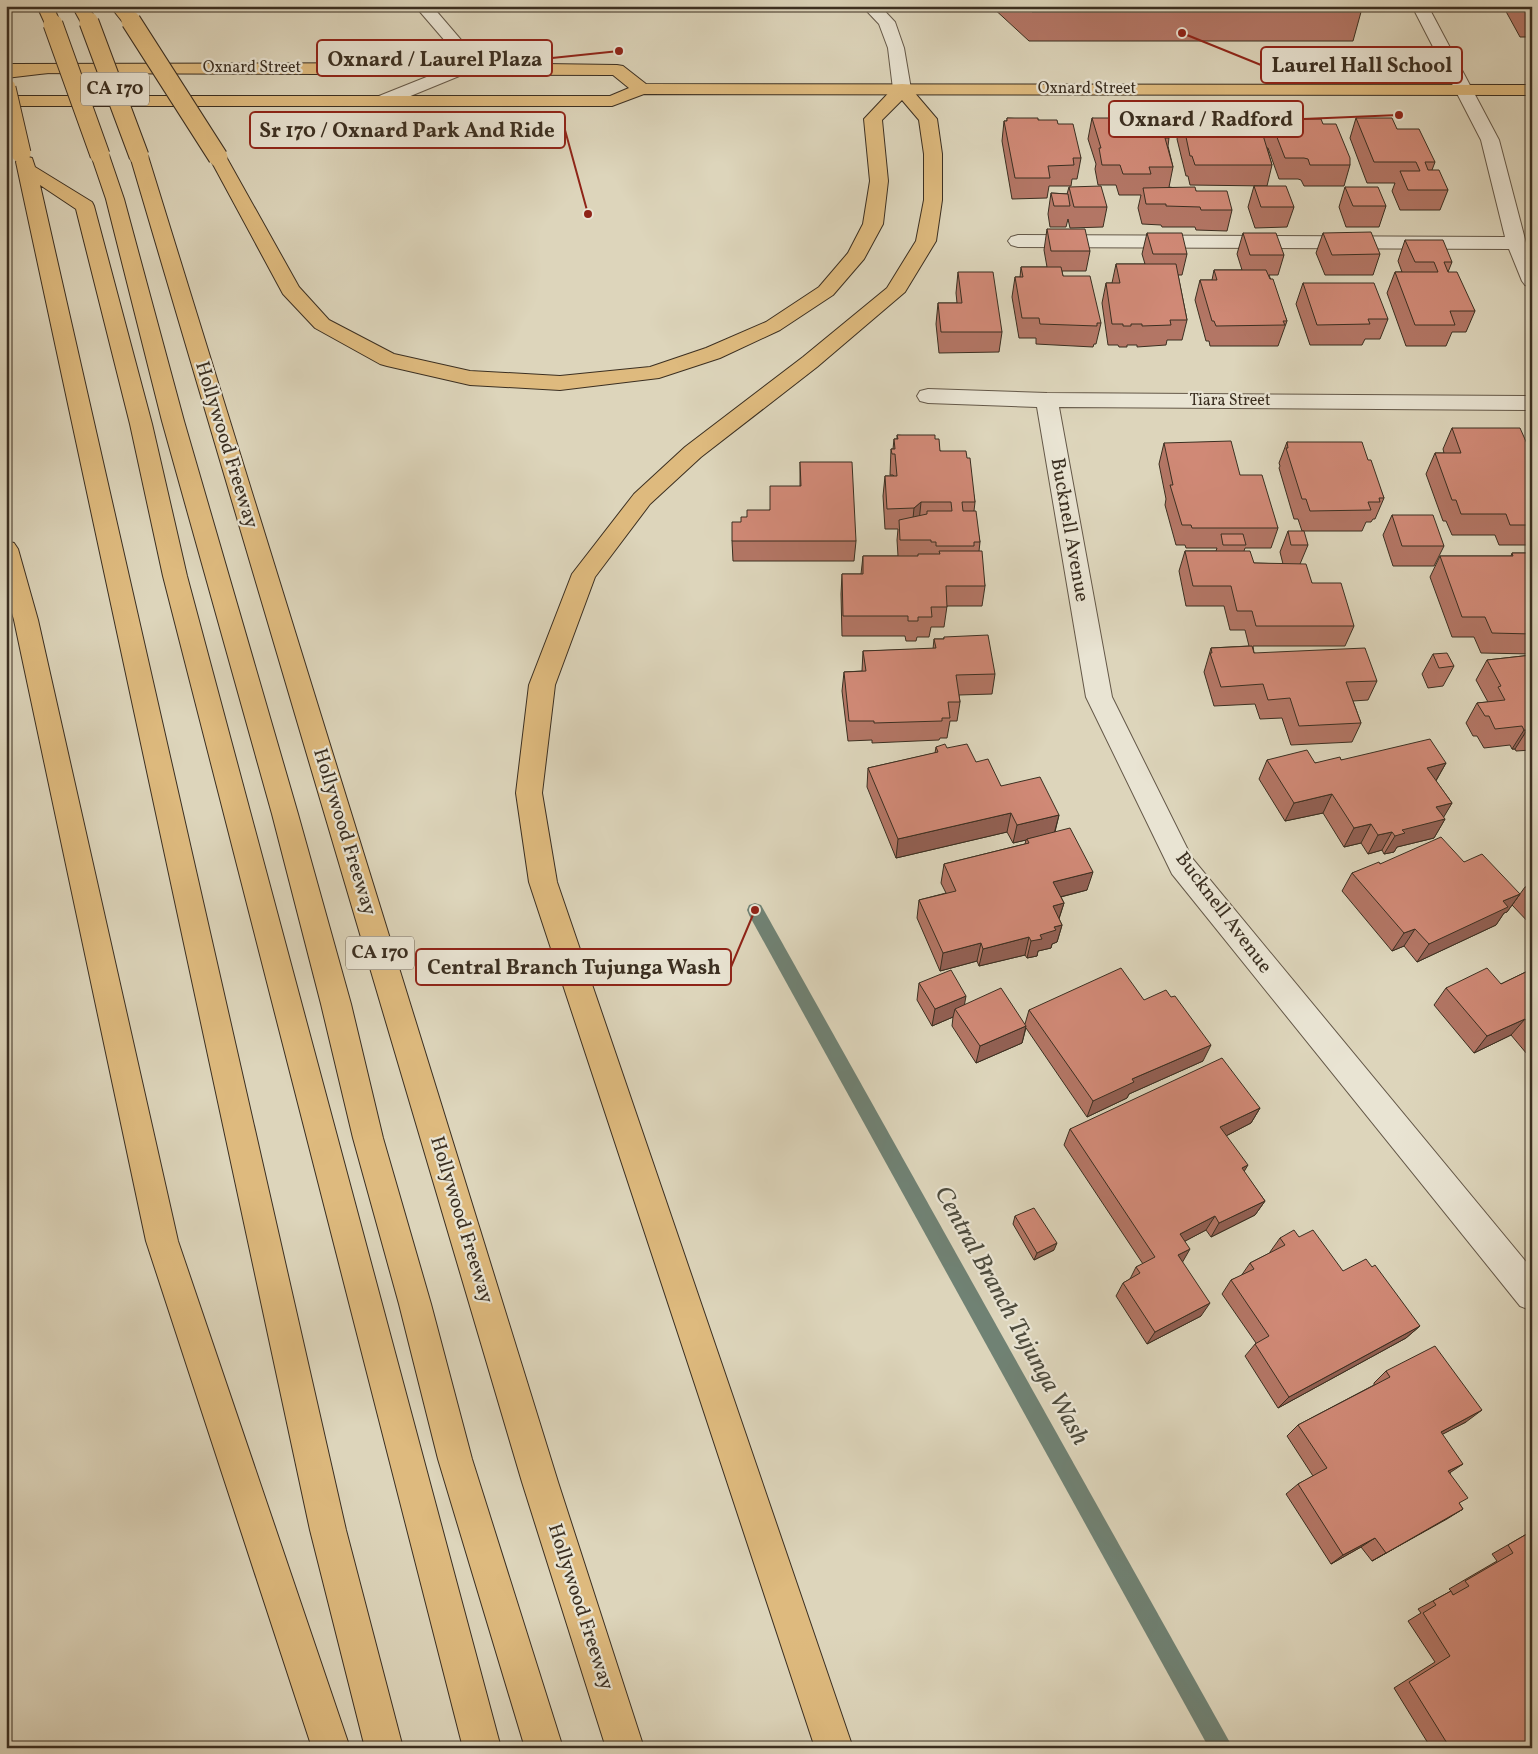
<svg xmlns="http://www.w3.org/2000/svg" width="1538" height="1754" viewBox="0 0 1538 1754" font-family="Vollkorn,serif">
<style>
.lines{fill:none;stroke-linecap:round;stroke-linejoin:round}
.stream{fill:#708274;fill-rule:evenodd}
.minor-casing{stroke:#645848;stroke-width:2}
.major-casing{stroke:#3b2f21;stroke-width:2}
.highway-casing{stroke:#3b2f21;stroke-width:2}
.minor{fill:#e9e4d3;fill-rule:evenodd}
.major{fill:#deba7e;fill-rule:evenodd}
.highway{fill:#deba7e;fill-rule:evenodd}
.highway-bridge-casing{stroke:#3b2f21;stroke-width:21;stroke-linecap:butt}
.highway-bridge{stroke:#deba7e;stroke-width:19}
.wall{fill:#b37665;stroke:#3b2f21}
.shaded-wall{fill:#926053;stroke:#3b2f21}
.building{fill:#d08976;stroke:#3b2f21}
.labels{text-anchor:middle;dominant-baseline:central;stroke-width:4.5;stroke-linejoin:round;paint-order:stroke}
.far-street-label{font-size:16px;fill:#3b2f21;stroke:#e9e4d3}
.shield{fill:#e9e4d3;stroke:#6f6556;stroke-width:1}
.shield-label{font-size:19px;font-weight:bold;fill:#3b2f21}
.street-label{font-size:20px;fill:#3b2f21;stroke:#e9e4d3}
.near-water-label{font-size:25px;font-style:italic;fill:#4d4b3d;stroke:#e9e4d3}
.leader{fill:none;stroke:#8f2418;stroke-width:2}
.callout-dot{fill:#8f2418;stroke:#e9e4d3;stroke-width:2}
.callout{fill:#e9e4d3;stroke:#8f2418;stroke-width:2}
.callout-label{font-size:21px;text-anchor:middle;font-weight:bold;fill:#3b2f21}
</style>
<rect width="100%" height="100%" fill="#ddd5bb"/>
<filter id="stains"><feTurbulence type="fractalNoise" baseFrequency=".004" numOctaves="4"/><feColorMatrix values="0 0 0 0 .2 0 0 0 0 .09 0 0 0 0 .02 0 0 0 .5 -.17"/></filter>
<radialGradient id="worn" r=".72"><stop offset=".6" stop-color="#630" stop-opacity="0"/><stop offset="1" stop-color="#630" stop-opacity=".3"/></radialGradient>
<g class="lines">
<path class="stream" d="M755 903 761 905 1233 1748H1209L749 915 747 910 749 905Z"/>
<g class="minor-casing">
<path id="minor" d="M415 6H432L468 48 472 68 469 72 391 104 385 105 379 104 376 100 379 96 454 66 452 49Z
M862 6H880L895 22 904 48 911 89 908 93 902 94 896 93 893 89 888 48 879 24Z
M1412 6H1428L1499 140 1526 243 1532 257V287L1525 285 1522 281 1509 249 1018 247 1011 245 1008 241 1011 237 1018 235 1505 237 1481 140Z
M928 389 1047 393 1532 396V410L1059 407 1112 697 1192 858 1532 1269V1311L1520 1306 1172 874 1086 697 1037 407 928 403 920 401 917 396 920 391Z"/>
</g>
<g class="major-casing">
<path id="major" d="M463 63 617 65 623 66 646 84 1532 85V95L644 94 612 106H6V96H610L629 88 613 75 6 73V65L12 64Z"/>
</g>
<g class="highway-casing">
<path id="highway" d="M37 6H53L61 24 59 28H47Z
M72 6H88L97 22 95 26H83Z
M110 6H127L139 21 137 25H125Z
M42 64 48 65 51 69 48 73 6 78V68Z
M902 84 908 85 937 119 942 154V200L936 241 905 292 817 367 701 457 650 504 595 577 555 685 542 793 557 882 853 1748H815L529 882 516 793 529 685 572 574 634 494 685 447 803 357 887 288 916 241 924 200V154L919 120 902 100 882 120 888 181 883 224 864 259 833 295 780 330 720 358 659 378 560 390 470 385 387 366 380 364 315 328 283 294 209 157 212 153 218 151 224 153 299 287 329 320 394 354 470 371 560 376 650 367 706 348 766 322 819 287 848 253 863 224 870 181 864 119 896 85Z
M100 149 106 151 109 155 124 199 184 421 298 814 351 1004 383 1138 431 1304 472 1459 563 1748H525L438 1459 399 1304 353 1138 321 1004 272 814 162 421 106 199 91 155 94 151Z
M139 150 145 152 148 156 558 1482 644 1748H606L522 1482 130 156 133 152Z
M25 156 32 158 35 167 92 202 94 206 152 424 187 576 501 1748H463L163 576 130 424 76 209 40 185 346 1530 403 1748H365L310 1530 16 162 18 158Z
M6 541 14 543 18 549 38 620 178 1241 350 1748H312L146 1241 14 620 6 592Z"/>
</g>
<use href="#minor" class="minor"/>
<use href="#major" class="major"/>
<use href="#highway" class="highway"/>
<g class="highway-bridge-casing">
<path id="highway-bridge" d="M131 21 218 157
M89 22 139 156
M53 24 100 155
M6 88 21 153"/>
</g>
<use href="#highway-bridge" class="highway-bridge"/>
</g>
<path class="wall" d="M991 6H1360L1359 8 1361 12 1353 41H1029Z
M1503 6H1532V37H1520Z
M1007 118 1038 120 1058 124 1081 158 1077 179H1072L1071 186H1049L1047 198 1012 199 1002 141 1004 121H1007Z
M1092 118 1164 134 1169 138 1168 146 1173 167 1169 187 1196 191 1232 210 1227 231 1196 230 1195 227H1162L1161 225 1142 224 1138 208 1141 195H1119L1116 185H1098L1095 169 1096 164 1088 139Z
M1182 118 1244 122 1263 137 1268 119H1289L1323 124 1350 165 1344 186H1304L1301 180 1298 179H1279L1268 148H1267L1272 165 1267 186 1190 185 1188 176H1186L1177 139Z
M1356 118 1397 129 1435 162 1432 170 1448 190 1440 210H1400L1392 191 1395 183H1367L1350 138Z
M1254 186 1294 207 1287 227 1255 228 1248 207Z
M1069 187 1107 207 1103 227 1070 228 1068 219 1066 227H1050L1048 214 1051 193 1067 194Z
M1345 187 1386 206 1379 227H1346L1339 207Z
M1047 229 1090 251 1086 271H1062L1063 276 1101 323 1096 344H1094L1093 347 1036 344V338H1019L1012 297 1015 277H1020L1021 267H1047L1044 250Z
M1147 233 1187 254 1182 275H1178L1187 320 1182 340H1167L1166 345 1137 347V345H1127V347H1119L1118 345H1108L1102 303 1106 283H1112L1116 264H1145L1142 254Z
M1243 233 1284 255 1278 275H1269L1287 321 1278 346H1210L1209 341H1206L1195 300 1200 280H1212L1214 270H1242L1237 254Z
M1323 233 1380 254 1373 275H1325L1316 253Z
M1405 240 1452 262 1448 272 1475 311 1466 332H1452L1446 346H1406L1387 293 1395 272H1402L1398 261Z
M958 272 1002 332 999 352 939 353 936 324 938 303H957L956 293Z
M1303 283 1388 319 1380 339H1365L1362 345H1310L1296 304Z
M1452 428 1532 455V545H1499L1495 535H1452L1446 521H1443L1426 474 1435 453H1444L1443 449Z
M897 435 935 439 940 451 967 458 975 502 974 511 980 542 979 551 985 586 982 606H947L944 627H931L929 637H917L916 641H906L905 636H842L841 594 842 574H861L863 556H898L897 540 898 529H885L883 496 885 476H894L893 475H890L891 449H893L894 439H897Z
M1287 442 1368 460 1384 498 1375 519H1373L1371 522H1366L1362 531H1302L1298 519H1294L1279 468 1280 466 1279 463Z
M1164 443 1240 475 1278 528 1271 548H1245L1244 551 1254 563 1283 564 1280 552 1288 531 1308 545 1300 564 1312 583 1354 626 1345 646H1253L1254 653 1377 681 1368 700 1353 701 1361 723 1352 742 1291 745 1282 718 1260 719 1255 704 1214 706 1204 672 1211 648 1249 646 1245 630H1230L1224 606H1186L1179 571 1185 551H1216L1217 548H1186L1185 545H1176L1165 505 1166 499 1159 464Z
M800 462 856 541 854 561H733L732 541 741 522 747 517 770 510 800 486Z
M1392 515 1444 546 1434 566H1393L1383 535Z
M1512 553H1532V654L1481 653 1474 637H1452L1430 577 1440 556H1511Z
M944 637 995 674 992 694 959 695 960 702 957 721H950L947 738H940L939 740 872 743V740L848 741 842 691 844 672 862 671 863 651 933 649 934 639H944Z
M1433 654 1454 666 1443 686 1428 688 1422 674Z
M1532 655V750L1516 751 1515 749H1512L1510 745 1484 748 1477 736H1473L1466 723 1477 703 1488 702 1476 680 1487 660Z
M936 747 976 762 1001 786 1059 815 1055 832 1087 890 1061 897 1064 903 1059 919 1062 925 1057 942 1052 944 1051 948 1038 951 1037 956 1027 958 1025 955 979 966 977 961 940 971 917 918 919 900 946 893 941 883 944 864 1025 844 1026 840 1013 843 1007 832 896 858 867 787 868 768 935 753Z
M1267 760 1315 763 1341 760 1446 763 1436 781 1452 803 1443 817 1445 819 1434 838 1397 847 1394 852 1384 854 1382 850 1368 854 1361 843 1344 847 1323 813 1285 821 1259 779Z
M1464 862 1520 894 1507 912 1504 913 1496 925 1417 962 1404 946 1392 951 1342 891 1352 873 1380 864Z
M1532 884V926L1512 905 1525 887Z
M1532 969V1060L1511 1035 1474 1053 1434 1005 1446 988 1501 984Z
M919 983 965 1005 1025 1024 1029 1010 1144 1000 1203 1061 1129 1094 1127 1098 1087 1117 1026 1028 1022 1043 976 1063 952 1026 953 1017 932 1026 917 1000Z
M1260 1108 1251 1123 1226 1136 1244 1172 1265 1201 1255 1215 1211 1237 1206 1230 1185 1241 1182 1262 1201 1316 1147 1344 1116 1296 1123 1283 1130 1279 1136 1267 1143 1264 1064 1145 1070 1129Z
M1015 1216 1054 1250 1034 1260 1013 1224Z
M1299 1237 1343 1271 1420 1326 1406 1338 1278 1408 1245 1356 1256 1343 1222 1294 1231 1280 1241 1276 1250 1263 1270 1253V1252L1280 1238Z
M1386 1371 1466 1422 1442 1434 1450 1473 1459 1503 1463 1509 1372 1561 1361 1547 1331 1564 1286 1494 1298 1484 1313 1476 1287 1436 1298 1425 1374 1385V1383Z
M1532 1531V1747L1530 1748H1431L1394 1688 1435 1662 1408 1621 1421 1613 1418 1609 1451 1591 1449 1589 1497 1561 1492 1554Z"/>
<path class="shaded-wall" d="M921 502 919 522 912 529 914 508Z
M1524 730H1527L1515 749H1512Z
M1446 763 1435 782 1427 768Z
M1332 794 1323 813 1285 821 1294 803Z
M1452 803 1442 820 1445 819 1434 838 1397 847 1394 852 1384 854 1395 836 1402 830 1436 807Z
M1011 813 1007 832 896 858 898 839Z
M1059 815 1054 834 1027 839 1026 840 1013 843 1017 825Z
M1371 824 1361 843 1344 847 1354 828Z
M1392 832 1382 850 1368 854 1378 835Z
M1093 872 1087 890 1048 900 1053 882Z
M1520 894 1507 912 1504 913 1496 925 1417 962 1429 944 1503 901Z
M1064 903 1058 921 1053 906Z
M1062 925 1057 942 1052 944 1051 948 1038 951 1037 956 1027 958 1031 941 1040 935 1054 927Z
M1415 929 1404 946 1392 951 1404 933Z
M1029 937 1025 955 979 966 983 949Z
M981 943 977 961 940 971 943 953Z
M966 996 963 1013 955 1009 953 1017 932 1026 935 1009Z
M1525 1019 1511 1035 1474 1053 1487 1036Z
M1026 1026 1022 1043 976 1063 980 1046Z
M1211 1045 1203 1061 1129 1094 1127 1098 1087 1117 1093 1101 1132 1079Z
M1260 1108 1251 1123 1212 1143 1220 1127Z
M1248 1165 1239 1180 1242 1168Z
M1265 1201 1255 1215 1211 1237 1219 1223Z
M1215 1216 1206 1230 1172 1248 1180 1234Z
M1057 1243 1054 1250 1034 1260 1037 1253Z
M1190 1249 1182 1263 1178 1255Z
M1210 1303 1201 1316 1147 1344 1155 1332Z
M1420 1326 1406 1338 1278 1408 1289 1397Z
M1482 1410 1466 1422 1426 1443 1441 1432Z
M1463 1464 1448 1474V1471Z
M1463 1509 1447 1519 1372 1561Z
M1375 1538 1361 1547 1331 1564 1343 1555Z"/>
<path class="building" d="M1026 6H1359L1361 12H1032Z
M1289 117V119H1321L1323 124H1336L1350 158V165H1310L1308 159 1304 158H1285L1273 127H1271L1268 119Z
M1007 118H1038V120H1057L1058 124H1073L1081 158H1073L1074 165 1048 166 1050 178H1015L1004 121H1007Z
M1092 118H1130L1136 119 1139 128H1162L1164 134H1168L1169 138H1165L1173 167H1149L1151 174H1123L1120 165H1102L1099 148H1101Z
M1182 118H1243L1244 122H1259L1272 165H1195L1192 156H1190Z
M1356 118H1392L1397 129H1419L1435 162H1425L1428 170H1439L1448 190H1408L1400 171H1420L1416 162H1374Z
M1101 186 1107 207H1074L1069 187Z
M1254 186H1286L1294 207H1261Z
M1195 187 1196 191H1227L1232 210H1201L1200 207 1166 206V204H1146L1143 188Z
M1345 187H1378L1386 206H1353Z
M1051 193 1068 194 1070 206H1054Z
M1047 229H1085L1090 251H1051Z
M1371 232 1380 254 1332 255 1323 233Z
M1147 233H1182L1187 254H1153Z
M1243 233H1276L1284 255H1250Z
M1405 240H1443L1452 262H1444L1448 272H1457L1475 311H1450L1455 325H1415L1395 272H1438L1434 262H1415Z
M1116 264H1176L1187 320H1170L1171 325 1142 326V324H1131V326H1123V324H1112L1106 283H1120Z
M1021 267H1061L1063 276H1090L1101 323H1097V326L1040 324 1039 318H1022L1015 277H1023Z
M1214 270H1266L1270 279H1273L1287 321H1283L1285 325 1216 326 1214 321H1212L1200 280H1217Z
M958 272H993L1002 332H941L938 303H962Z
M1303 283H1374L1388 319H1368L1370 324 1317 325Z
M1452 428H1520L1532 455V525H1510L1506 514H1461L1456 500H1452L1435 453H1461Z
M897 435H935V439H939L940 451H966L967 458H970L975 502H962L963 511H976L980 542H974V546H936V542H931V540H900L899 520 927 514V511H952L951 502H921L914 508 887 509 885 476H897L895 454H892L891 449H895L894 439H898Z
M1231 441 1240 475H1262L1278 528H1192L1191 525H1182L1170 485H1173L1164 443Z
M1287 442H1362L1368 460H1371L1384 498H1379L1380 502H1368L1371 510 1310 511 1306 499H1302L1286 448H1288Z
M800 462H852L856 541H732V522H741V517H747V510H770V486H801Z
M1392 515H1433L1444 546H1402Z
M1288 531H1304L1308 545H1291Z
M1221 534H1243L1246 545H1223Z
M939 551H982L985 586H946L947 607H931L932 617H918V621H908V616H843L842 574H863V556H918V554H940Z
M1185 551H1250L1254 563 1306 564 1312 583H1341L1354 626H1256L1252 611H1237L1231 586H1193Z
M1512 553H1532V634L1492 633 1485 617H1462L1440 556H1513Z
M988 635 995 674 956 675 960 702H948L950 718H942V721L874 723V721H849L844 672 866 671 863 651 936 648 934 639H944V637Z
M1252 646 1254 653 1365 648 1377 681 1346 682 1361 723 1299 726 1290 698 1268 700 1263 684 1221 687 1210 653H1212L1211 648Z
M1447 653 1454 666 1439 668 1433 654Z
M1532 655V732H1528L1527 730H1524L1522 726 1495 729 1489 716H1485L1477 703 1505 700 1498 687 1501 686 1487 660Z
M1430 739 1446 763 1427 768 1452 803 1436 807 1445 819 1402 830 1405 833 1395 836 1392 832 1378 835 1371 824 1354 828 1332 794 1294 803 1267 760 1307 750 1315 763 1340 757 1341 760Z
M945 744 947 748 967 744 976 762 988 759 1001 786 1040 777 1059 815 1017 825 1011 813 898 839 868 768 938 752 936 747Z
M1070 828 1093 872 1053 882 1064 903 1053 906 1062 925 1054 927 1056 930 1040 935 1042 939 1031 941 1029 937 983 949 981 943 943 953 919 900 956 891 944 864 1029 843 1027 839Z
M1441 837 1464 862 1482 854 1520 894 1503 901 1508 907 1429 944 1415 929 1404 933 1352 873 1379 862 1380 864Z
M1532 884V894L1525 887Z
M1121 968 1144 1000 1166 990 1171 997 1175 996 1211 1045 1132 1079 1134 1082 1093 1101 1029 1010Z
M1487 968 1501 984 1532 969V1027L1525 1019 1487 1036 1446 988Z
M951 970 966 996 935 1009 919 983Z
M1001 988 1026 1026 980 1046 955 1009Z
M1222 1058 1260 1108 1220 1127 1248 1165 1242 1168 1265 1201 1219 1223 1215 1216 1180 1234 1190 1249 1178 1255 1210 1303 1155 1332 1123 1283 1140 1273 1136 1267 1155 1257 1070 1129Z
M1034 1208 1057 1243 1037 1253 1015 1216Z
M1294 1230 1299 1237 1313 1230 1343 1271 1366 1259 1372 1267 1375 1265 1420 1326 1289 1397 1255 1344 1269 1336 1231 1280 1254 1269 1250 1263 1285 1245 1280 1238Z
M1435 1346 1482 1410 1441 1432 1463 1464 1448 1471 1468 1498 1459 1503 1463 1509 1386 1553 1375 1538 1343 1555 1298 1484 1327 1468 1298 1425 1390 1377 1386 1371Z
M1532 1531V1747L1530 1748H1523L1521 1745 1517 1748H1450L1409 1682 1450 1656 1423 1613 1436 1605 1433 1601 1451 1591 1453 1595 1469 1586 1465 1581 1513 1553 1508 1545Z"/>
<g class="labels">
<g class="far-street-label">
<text x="252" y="68">Oxnard Street</text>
<text x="1087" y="89">Oxnard Street</text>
<text x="1230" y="401">Tiara Street</text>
</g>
<g class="shield">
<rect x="81" y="72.5" width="68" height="33" rx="4"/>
<rect x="346" y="936.5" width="68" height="33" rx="4"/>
</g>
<g class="shield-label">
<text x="115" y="89">CA 170</text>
<text x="380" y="953">CA 170</text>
</g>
<g class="street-label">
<text transform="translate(226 445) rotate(73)">Hollywood Freeway</text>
<text transform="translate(1069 530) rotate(80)">Bucknell Avenue</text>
<text transform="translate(344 832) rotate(73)">Hollywood Freeway</text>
<text transform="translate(1223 913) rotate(53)">Bucknell Avenue</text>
<text transform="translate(461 1220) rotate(73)">Hollywood Freeway</text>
<text transform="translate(580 1607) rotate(72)">Hollywood Freeway</text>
</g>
<g class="near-water-label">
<text transform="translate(1011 1316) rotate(61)">Central Branch Tujunga Wash</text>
</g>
</g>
<path class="leader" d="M619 51L552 58M1182 33L1261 65M1399 115L1303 119M588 214L565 130M755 910L731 967"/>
<g class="callout-dot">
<circle cx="619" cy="51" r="5"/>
<circle cx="1182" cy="33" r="5"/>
<circle cx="1399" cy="115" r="5"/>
<circle cx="588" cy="214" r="5"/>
<circle cx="755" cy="910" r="5"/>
</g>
<g class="callout">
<rect x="317" y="40" width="235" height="36" rx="5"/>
<rect x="1261" y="47" width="201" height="36" rx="5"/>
<rect x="1109" y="101" width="194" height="36" rx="5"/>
<rect x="250" y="112" width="315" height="36" rx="5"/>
<rect x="416" y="949" width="315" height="36" rx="5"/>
</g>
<g class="callout-label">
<text x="435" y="66">Oxnard / Laurel Plaza</text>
<text x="1362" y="72">Laurel Hall School</text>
<text x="1206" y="126">Oxnard / Radford</text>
<text x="407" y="137">Sr 170 / Oxnard Park And Ride</text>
<text x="574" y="974">Central Branch Tujunga Wash</text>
</g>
<rect width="1538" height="1754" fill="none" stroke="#ddd5bb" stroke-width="25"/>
<rect x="8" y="8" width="1523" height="1739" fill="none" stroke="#3b2f21" stroke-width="2.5"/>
<rect x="12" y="12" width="1513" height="1729" fill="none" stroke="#3b2f21"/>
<rect width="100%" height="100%" filter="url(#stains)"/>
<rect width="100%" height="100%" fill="url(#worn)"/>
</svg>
